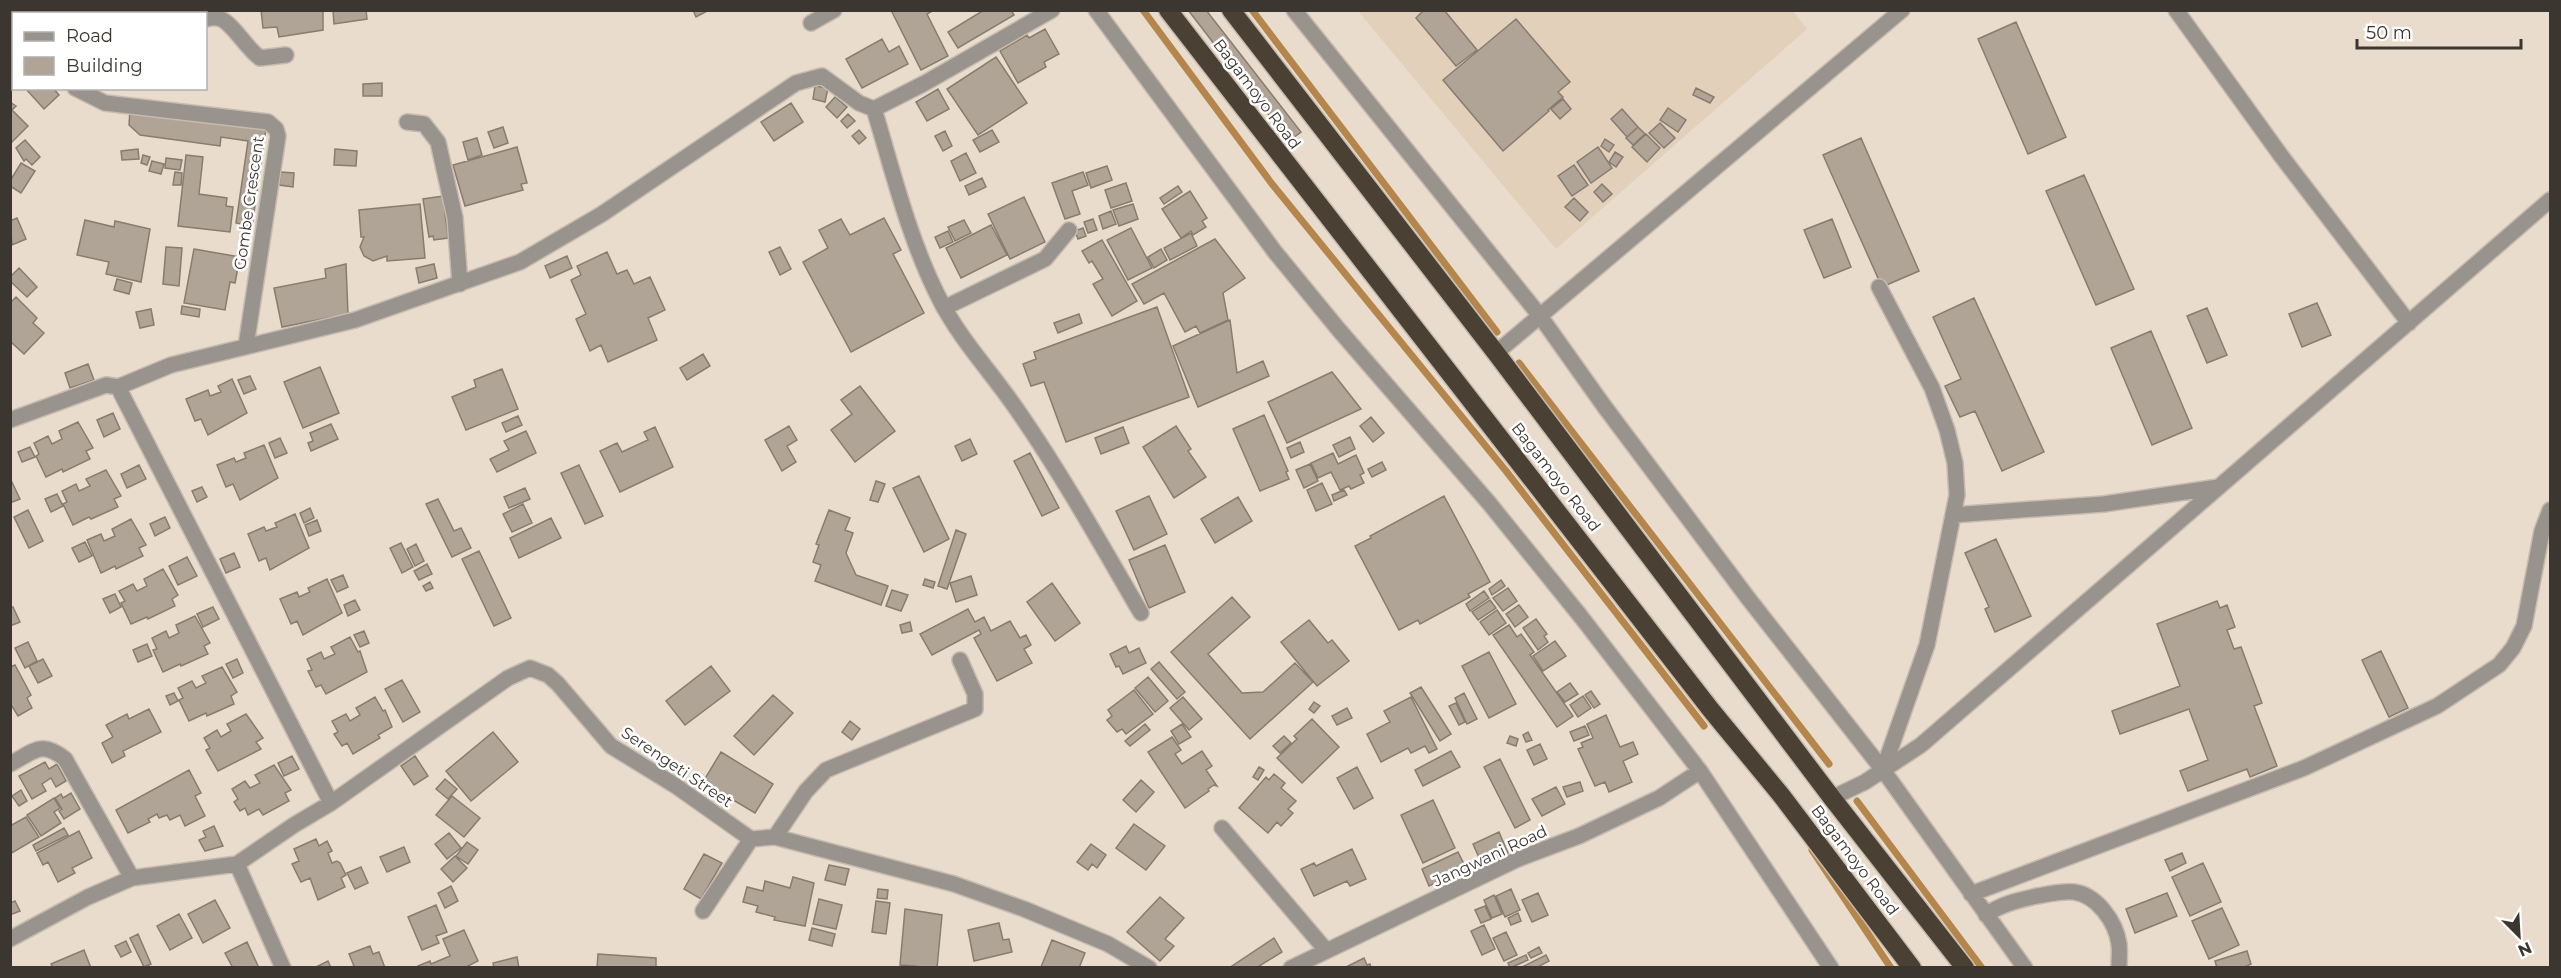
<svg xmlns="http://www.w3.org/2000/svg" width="2561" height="978" viewBox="0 0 2561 978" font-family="Montserrat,sans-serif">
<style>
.built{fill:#e2d0bb}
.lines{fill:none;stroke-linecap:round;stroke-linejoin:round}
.stream{stroke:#b4864b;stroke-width:7}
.building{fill:#b0a496;stroke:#877c6e;stroke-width:1.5}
.minor-casing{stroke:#c6bbae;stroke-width:18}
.highway-casing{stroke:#c6bbae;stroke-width:21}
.minor{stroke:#98938d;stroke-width:15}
.highway{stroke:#4a4034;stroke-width:18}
.labels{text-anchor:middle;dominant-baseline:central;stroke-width:5;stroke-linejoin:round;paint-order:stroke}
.street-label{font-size:16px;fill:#3b3630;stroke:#fff}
</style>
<rect width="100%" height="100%" fill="#e9dccd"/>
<path class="built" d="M1792 10 1807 29 1556 249 1358 11Z"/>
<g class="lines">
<path class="stream" d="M1143 10 1272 184 1506 471 1704 726
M1252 10 1497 332
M1519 363 1829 764
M1857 801 1982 968
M1812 850 1891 968"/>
</g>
<path class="building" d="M261 10H323V30L279 37 277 27 263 28Z
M333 10H366L367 19 334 24Z
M693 10H709L696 17Z
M891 10H934L927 14 948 56 921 70Z
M984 10H1011L1014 15 958 48 948 32Z
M1188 10H1206L1301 132 1289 141Z
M1424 10H1444L1477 50 1456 66 1416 18Z
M1516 19 1570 82 1558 92 1563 97 1548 110 1549 111 1503 151 1443 80Z
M2016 22 2066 137 2028 154 1978 39Z
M1045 29 1059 54 1044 62 1046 67 1018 83 1000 51 1027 35 1029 38Z
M882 39 889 52 899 46 908 64 862 88 846 59Z
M996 57 1027 103 978 135 947 89Z
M382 83V96H363V84Z
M815 86 828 88 825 102 813 99Z
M25 88H53L59 95 44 109Z
M1696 88 1714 97 1710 103 1693 95Z
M938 89 949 109 927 121 916 102Z
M835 97 847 107 837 118 826 107Z
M1563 99 1571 109 1560 119 1551 109Z
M10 102 16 106 12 110 28 126 10 144Z
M791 103 803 122 774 141 761 122Z
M1668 108 1686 120 1678 132 1660 120Z
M1622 109 1638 127 1627 137 1611 119Z
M130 110 266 129 252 226 236 223 248 141 221 137 220 146 140 135 129 125Z
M848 114 855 121 847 128 841 121Z
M1660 123 1675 138 1664 148 1649 133Z
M503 127 508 143 494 148 488 132Z
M1638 127 1645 134 1633 145 1626 138Z
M859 130 866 138 859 144 852 136Z
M992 130 999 142 980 152 973 140Z
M945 131 952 146 943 151 935 136Z
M1646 134 1660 148 1647 162 1632 147Z
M477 138 482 155 468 160 463 142Z
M1861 138 1919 271 1882 287 1823 155Z
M1605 139 1614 145 1609 152 1601 146Z
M25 140 40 157 32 165 26 159 24 161 16 148Z
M517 147 527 183 521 184 523 190 465 206 453 165Z
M1598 147 1612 168 1591 183 1577 162Z
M138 149 139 159 122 160 121 151Z
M335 149 357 151 356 166 334 165Z
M1615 152 1623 157 1616 167 1609 162Z
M966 153 976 173 960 181 951 161Z
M143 155 150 157 147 165 141 163Z
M186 155 203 157 199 194 227 198 226 206 233 207 230 232 178 226Z
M166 158 182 160 180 170 165 168Z
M152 161 164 164 161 174 149 171Z
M21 163 35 171 21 193 10 186V181Z
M1574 165 1588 185 1572 196 1558 176Z
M1107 166 1112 180 1091 188 1086 173Z
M175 172 182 173 181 185H173Z
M281 172 294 173 293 187 279 185Z
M1083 172 1088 185 1072 191 1080 214 1065 219 1052 183Z
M2084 175 2134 289 2096 305 2046 191Z
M982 178 986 187 969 195 965 186Z
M1126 183 1132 201 1111 208 1105 190Z
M1602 184 1612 194 1603 202 1594 192Z
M1178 186 1182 192 1164 204 1160 198Z
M1190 191 1207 218 1202 221 1206 227 1193 235 1191 231 1181 238 1162 209Z
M443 196 448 238 434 240 433 236 429 237 423 199Z
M1024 197 1045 242 1010 259 988 214Z
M1574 198 1588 212 1580 221 1565 207Z
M420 204 425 258 387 261V256L373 261 364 256 360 247 364 237H361L359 210Z
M1133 204 1138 219 1119 226 1113 210Z
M1111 211 1116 224 1103 229 1099 216Z
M17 218 26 239 12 245 10 221Z
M884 218 901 250 893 254 924 313 851 352 803 262 828 248 819 230 841 219 850 235Z
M1093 219 1097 230 1088 233 1084 222Z
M1832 219 1851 267 1824 278 1804 230Z
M85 220 114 227 115 221 150 229 141 282 106 274 109 262 77 255Z
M964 220 971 233 955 241 948 227Z
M991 225 1007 255 961 278 946 248Z
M1083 228 1086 236 1078 239 1075 231Z
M1131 228 1152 268 1128 280 1107 240Z
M948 231 953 242 940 248 935 237Z
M1191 233 1197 246 1170 260 1164 248Z
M1215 239 1245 278 1223 293 1228 320 1200 333 1196 326 1185 332 1164 293 1144 304 1132 284Z
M1102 240 1137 301 1112 316 1093 284 1103 279 1092 261 1089 263 1082 251Z
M166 247 182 248 179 286 163 284Z
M780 247 791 269 780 275 769 252Z
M194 249 240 257 235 283 230 282 225 310 184 303Z
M1161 249 1167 260 1154 268 1148 257Z
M607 252 617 274 627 270 634 284 650 277 665 310 648 318 657 340 608 362 601 345 590 351 576 319 586 314 571 280 581 275 577 266Z
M567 256 572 268 550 278 545 266Z
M346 264 348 314 282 327 274 288 326 278 325 269Z
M434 264 437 278 419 283 416 268Z
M19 268 37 287 27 297 10 281V277Z
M117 279 132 283 129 294 114 290Z
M16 297 37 318 33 323 44 333 24 354 12 343 10 344V303Z
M1974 298 2044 452 2002 471 1975 411 1960 417 1945 386 1961 379 1933 317Z
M2317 303 2331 335 2302 347 2289 314Z
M182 306 200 309 199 317 181 314Z
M1157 307 1189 397 1066 442 1044 382 1031 386 1023 364 1036 359 1034 352Z
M2207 308 2227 355 2207 363 2187 316Z
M151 309 154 325 140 328 136 312Z
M1079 314 1082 323 1058 333 1054 323Z
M1230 320 1237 373 1263 361 1269 376 1198 407 1173 346Z
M2151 331 2192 428 2152 445 2111 348Z
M703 354 710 366 687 380 680 368Z
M88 364 94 380 70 388 65 373Z
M320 367 339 413 303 428 284 382Z
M502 369 518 409 466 430 452 397 476 387 474 380Z
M1332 372 1361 409 1287 443 1268 402Z
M250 376 256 389 244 394 238 380Z
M232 379 247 413 208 435 201 419 195 421 186 399 208 390 210 396 221 392 218 386Z
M860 386 895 431 855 462 831 430 852 414 841 400Z
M113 413 120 429 104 437 97 420Z
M1264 415 1288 471 1286 472 1289 479 1260 491 1233 429Z
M518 416 522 425 506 432 502 423Z
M1371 417 1384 433 1373 442 1360 426Z
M78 422 93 448 86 451 90 459 63 472 62 469 46 477 36 456 39 454 34 443 48 436 52 444 62 439 59 431Z
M331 424 338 439 311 451 308 443 313 441 310 433Z
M789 426 797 440 787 446 796 462 782 471 765 440Z
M1176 426 1191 449 1188 451 1206 477 1174 498 1143 447Z
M655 427 673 467 620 492 600 451 617 443 622 452 648 440 644 432Z
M1123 427 1129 443 1101 454 1095 438Z
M526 431 536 453 497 472 490 459 509 450 504 441Z
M1350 437 1355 449 1339 457 1333 445Z
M280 438 287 453 275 458 269 443Z
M970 439 977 454 962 461 955 446Z
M1300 442 1304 452 1291 458 1287 448Z
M264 445 278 478 240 500 233 484 226 487 217 465 234 458 236 462 246 458 244 453Z
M30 447 35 457 22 462 18 452Z
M1030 453 1059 508 1042 516 1014 461Z
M1333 453 1338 464 1356 455 1364 473 1360 475 1364 483 1351 489 1349 486 1340 490 1331 472 1318 478 1311 463Z
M1382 462 1386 470 1372 477 1368 469Z
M1310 464 1318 481 1304 488 1296 470Z
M139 465 146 479 127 488 121 474Z
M579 465 603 516 585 524 561 473Z
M106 470 121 496 114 499 118 507 91 519 89 517 73 525 63 504 67 502 62 491 76 484 79 491 90 486 86 479Z
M919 476 949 539 924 552 893 488Z
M10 478 20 499 10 503Z
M876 481 885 484 878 502 870 500Z
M1322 483 1332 504 1316 511 1307 490Z
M202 487 207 497 197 502 192 491Z
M525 488 530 499 509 508 504 497Z
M1344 490 1347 495 1334 501 1332 495Z
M57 494 63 506 51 512 45 499Z
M1149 496 1167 534 1134 550 1116 511Z
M1444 496 1490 582 1468 594 1470 597 1420 624 1418 620 1399 630 1355 546 1371 538 1370 536Z
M1238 497 1252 521 1215 543 1201 519Z
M438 499 454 531 461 528 471 548 452 557 426 504Z
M523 504 532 523 512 532 503 514Z
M310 508 314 518 304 523 300 513Z
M28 510 43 541 29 548 14 517Z
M829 510 850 518 845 530 853 533 846 553 856 575 888 586 881 605 815 581 821 565 813 562 819 545 816 544Z
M295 514 309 548 270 570 266 558 259 561 248 534 264 527 266 531 277 527 275 523Z
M165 517 170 528 155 536 150 524Z
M551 518 561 538 519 558 510 538Z
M131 519 146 545 139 548 143 556 116 569 115 566 101 573 87 540 101 534 104 541 115 536 112 529Z
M317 520 321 531 309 536 305 525Z
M956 530 966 534 947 589 938 586Z
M1996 539 2031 616 1995 632 1985 609 1989 607 1965 553Z
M85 542 92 556 79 562 72 548Z
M401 543 413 567 402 573 390 548Z
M416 544 424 561 415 566 407 549Z
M1165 545 1185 592 1149 608 1129 560Z
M479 551 511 618 494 626 462 559Z
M234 553 240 567 226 573 220 559Z
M187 557 197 576 178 585 169 566Z
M427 564 432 574 419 580 414 571Z
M163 569 178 595 172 599 175 606 148 619 147 617 131 624 121 603 125 601 119 591 133 584 137 591 147 586 144 579Z
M343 575 348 587 337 592 331 580Z
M971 576 977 595 956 602 950 583Z
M327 579 342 613 303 635 297 621 291 624 280 599 297 592 299 597 310 592 308 588Z
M925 579 935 582 933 588 923 585Z
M1501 580 1505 586 1492 595 1489 589Z
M430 582 433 588 426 591 423 586Z
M1052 583 1080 623 1055 641 1027 602Z
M1508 588 1517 601 1503 611 1493 598Z
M892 590 908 595 901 611 886 606Z
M1484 591 1489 598 1470 611 1466 604Z
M115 594 121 607 110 613 103 599Z
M1232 597 1250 617 1208 654 1242 693 1263 692 1295 663 1313 682 1250 739 1171 652Z
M355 600 360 610 348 616 344 605Z
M1490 600 1496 608 1478 620 1472 612Z
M2217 601 2220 608 2227 605 2235 627 2227 630 2234 649 2241 647 2262 703 2254 706 2277 766 2250 777 2247 769 2188 791 2180 771 2208 760 2189 709 2120 734 2112 711 2180 686 2157 624Z
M1519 605 1528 617 1515 627 1506 614Z
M13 607 20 622 10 626V608Z
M213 607 219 619 203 627 197 614Z
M968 609 975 622 984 617 991 631 1010 621 1020 638 1026 635 1031 645 1024 649 1032 663 997 681 974 638 981 634 979 630 932 655 920 634Z
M1497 610 1506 623 1489 635 1480 622Z
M195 616 210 643 204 646 208 654 181 666 180 664 163 672 153 650 157 649 152 638 166 631 169 638 179 633 176 625Z
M1536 619 1547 634 1544 636 1548 642 1538 650 1523 628Z
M1309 620 1328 643 1332 640 1349 661 1317 686 1281 642Z
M910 622 912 631 902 633 900 625Z
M1509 625 1517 637 1521 634 1534 652 1530 655 1573 716 1557 727 1493 635Z
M364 631 369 643 360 647 354 635Z
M350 637 358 652 360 651 367 672 326 694 321 685 316 687 308 671 312 670 307 659 321 652 324 659 335 654 331 647Z
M1555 641 1566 656 1543 671 1533 656Z
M28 642 37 661 25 668 15 648Z
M147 644 152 656 138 662 133 650Z
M1126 646 1129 653 1139 648 1146 663 1123 674 1119 666 1116 667 1110 654Z
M2381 651 2408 708 2389 717 2362 660Z
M1489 652 1516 704 1489 718 1462 666Z
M43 659 52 676 38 683 29 666Z
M237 659 243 673 233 678 226 664Z
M1159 662 1185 692 1177 699 1151 669Z
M15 665 31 695 27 698 32 708 18 716 10 703V667Z
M711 666 730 691 685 725 666 701Z
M222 667 237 692 231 696 234 704 207 716 206 713 189 721 179 700 183 698 178 688 192 681 196 688 206 683 202 676Z
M1148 677 1168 701 1155 712 1135 688Z
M402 680 420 712 403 722 385 689Z
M1570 683 1578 694 1565 702 1557 692Z
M1421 687 1451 734 1440 741 1410 693Z
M1134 690 1153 714 1126 734 1122 729 1117 732 1107 720 1112 716 1108 710Z
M1591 691 1600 704 1594 708 1585 695Z
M174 693 178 701 170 705 166 696Z
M1464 693 1477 719 1467 724 1455 698Z
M773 695 793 713 754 755 734 736Z
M1583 696 1591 708 1578 717 1570 705Z
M375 697 383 711 385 710 392 727 378 735 380 738 353 754 347 743 342 746 334 734 338 732 332 721 346 714 350 721 360 715 356 708Z
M1183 697 1202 719 1189 730 1170 708Z
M1411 697 1437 749 1429 753 1425 746 1411 753 1408 748 1381 762 1367 734 1390 722 1384 711Z
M1314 702 1320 706 1314 713 1309 709Z
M1456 703 1465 722 1459 725 1449 706Z
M1347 708 1352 718 1337 725 1332 716Z
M149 709 161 732 123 751 125 756 112 763 102 743 113 737 106 725 127 714 129 719Z
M246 714 263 738 256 742 261 749 218 771 206 750 210 748 204 738 217 730 221 737 231 731 227 724Z
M1606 715 1620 747 1633 742 1638 754 1623 761 1632 782 1609 792 1605 782 1595 786 1578 749 1583 747 1581 743 1593 738 1587 724Z
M1312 719 1339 747 1302 783 1277 758 1297 739 1294 736Z
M850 721 860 729 852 740 842 732Z
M1145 724 1150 730 1130 746 1125 741Z
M1182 724 1191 737 1179 744 1171 731Z
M1585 726 1589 735 1574 741 1570 732Z
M493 732 518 762 471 801 446 771Z
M1528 732 1532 740 1526 742 1523 735Z
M1284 736 1291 743 1280 753 1273 746Z
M1510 736 1518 739 1516 746 1507 743Z
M1172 737 1181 750 1175 754 1182 764 1202 751 1212 766 1206 770 1217 786 1214 785 1208 789 1209 791 1185 808 1148 752Z
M1540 744 1547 759 1534 765 1527 750Z
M1451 751 1460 767 1423 786 1415 770Z
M721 752 773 784 755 813 703 782Z
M292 756 299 769 284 776 278 763Z
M415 756 428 776 414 785 401 766Z
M1500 759 1530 820 1515 828 1484 767Z
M45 762 49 769 57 764 66 781 56 787 51 778 42 784 46 791 32 799 19 776Z
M274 765 291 790 285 793 289 801 263 815 259 809 248 815 245 808 240 811 234 802 238 799 232 789 245 781 250 788 260 783 255 775Z
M1259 767 1264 770 1258 780 1253 777Z
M1357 767 1373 798 1354 809 1337 778Z
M189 770 201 793 195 796 205 816 185 826 180 815 170 820 167 815 159 818 157 814 148 819 150 822 128 833 116 810Z
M1274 774 1285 783 1281 788 1296 801 1288 809 1293 813 1281 826 1277 822 1268 833 1239 808 1266 777 1269 780Z
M445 779 457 789 448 799 436 789Z
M1141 780 1154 792 1136 812 1123 800Z
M1580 782 1583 791 1567 797 1563 787Z
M1556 787 1565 804 1542 816 1532 799Z
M21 790 27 801 19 806 12 796Z
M71 793 80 809 64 819 59 811 62 809 55 798 61 794 63 798Z
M452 796 480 818 464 837 436 815Z
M54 798 60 808 54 812 61 823 41 836 27 815Z
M1433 800 1455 848 1423 863 1401 815Z
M26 817 39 837 10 854V826Z
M1134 824 1165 846 1146 870 1116 848Z
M214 826 223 846 205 851 199 840 206 837 203 831Z
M64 828 68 835 36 851 33 845Z
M79 831 92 858 72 868 75 873 58 882 48 862 43 865 37 853Z
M1499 832 1508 853 1482 864 1473 844Z
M449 833 461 848 447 859 435 844Z
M316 839 319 846 327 841 332 851 328 853 332 863 337 861 340 863 346 875 341 878 345 887 318 900 310 878 301 882 292 864 299 861 294 849Z
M467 842 478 850 468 864 456 856Z
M1091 844 1106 855 1097 868 1092 864 1088 870 1077 862Z
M404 847 410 862 387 872 380 857Z
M1352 849 1366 879 1350 886 1347 881 1314 896 1301 869 1314 863 1316 866Z
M1458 852 1466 868 1429 886 1422 869Z
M2182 853 2186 863 2170 871 2165 860Z
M704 854 722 863 701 899 684 889Z
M455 856 467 868 453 882 441 869Z
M2203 863 2221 902 2190 916 2172 877Z
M829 865 849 869 845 885 825 880Z
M361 867 368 883 355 889 347 873Z
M793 877 814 883 805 926 774 920 775 917 756 912 758 906 743 902 747 887 763 891 765 881 790 888Z
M451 886 458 901 445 908 438 893Z
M878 889 888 890 887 899 877 898Z
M1511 889 1520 910 1505 917 1496 896Z
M1538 893 1548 915 1532 922 1522 900Z
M2167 893 2177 916 2135 933 2126 909Z
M1494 895 1502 914 1492 918 1484 900Z
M1160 897 1184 918 1165 939 1174 946 1160 961 1127 932Z
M819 899 842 905 836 929 813 924Z
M215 900 230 928 203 943 188 914Z
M15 901 20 911 10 915V903Z
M876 901 890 903 886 934 872 932Z
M436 905 447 932 436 936 439 943 422 950 408 917Z
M1485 906 1491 919 1481 923 1475 910Z
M2222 908 2239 945 2209 959 2192 921Z
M905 909 942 915 937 968 900 965Z
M1518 913 1521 921 1511 925 1508 918Z
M179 914 192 938 170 950 157 926Z
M999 923 1003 940 1009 939 1012 952 974 961 968 930Z
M1484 925 1495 949 1482 955 1471 931Z
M812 928 835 934 832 946 809 940Z
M464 930 478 961 464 968H419L418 966 430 961 431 964 450 956 443 939Z
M1506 932 1517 955 1504 961 1493 938Z
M138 934 151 964 144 967 130 938Z
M1274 938 1282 952 1256 968H1229Z
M1052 940 1085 953 1079 968 1041 967Z
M126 941 131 952 121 957 115 946Z
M247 942 259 968H233L225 953Z
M370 946 373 954 379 952 385 968H349L354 966 349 954Z
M1539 947 1542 953 1531 958 1528 953Z
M84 950 91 968H53L51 964Z
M2247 951 2251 964 2242 968H2217L2215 961Z
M598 954 656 958V968H597Z
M1526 955 1528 960 1510 968 1508 963Z
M1546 955 1549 961 1536 968H1520Z
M517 957 519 968H494L493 963Z
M1364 958 1367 965 1370 964 1371 968H1344Z
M328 961 331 968H314Z"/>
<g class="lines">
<g class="minor-casing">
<path id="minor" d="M20 10 22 14
M1096 10 1275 252 1339 330 1489 503 1582 618 1700 771 1831 968
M1294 10 1540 316 1604 406 1748 598 1883 770 2025 968
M2176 10 2282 157 2409 323
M206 19C210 18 216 17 221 19 233 24 247 49 260 58L286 55
M811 23 834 10
M75 88 105 103 268 122 276 129 278 136 246 346
M874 109C893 172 909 239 939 298 960 340 994 375 1020 414 1064 478 1102 546 1141 613
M407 122 424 124 438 142 455 218 460 284
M1879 287 1932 388 1947 430 1955 463 1957 495 1927 645 1883 770
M944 308 1045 259 1069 230
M1496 353 1902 10
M118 387 331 803
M10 420 106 385 118 387 171 365 355 320 520 262 602 214 796 83 822 76 859 103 874 109 925 83 1052 10
M1953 515 2104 504 2219 487
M10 764C35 751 41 740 65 759L132 878
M1832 798 1865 782 1921 745 2550 200
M1222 828 1325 949
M775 837 806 791 826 770 975 709V694L960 660
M237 864 283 968
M1971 894 2304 768 2437 706 2499 665 2513 648 2524 626 2542 531 2550 510
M703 911 751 839
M1986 915C2001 904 2019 900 2037 896 2049 894 2062 891 2074 892 2097 895 2116 922 2119 944 2120 952 2119 960 2119 968
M10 939 88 897 132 878 237 864 294 825 331 803 508 678 530 668 548 675 558 684 611 746 676 786 751 839 775 837 954 884 1024 909 1108 944 1149 968
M1291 968 1518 859 1579 836 1659 798 1700 771"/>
</g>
<g class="highway-casing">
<path id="highway" d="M1168 10 1711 710 1781 795 1912 968
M1231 10 1496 353 1832 798 1965 968"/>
</g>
<use href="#minor" class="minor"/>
<use href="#highway" class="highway"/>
</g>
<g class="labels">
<g class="street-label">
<text transform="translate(1257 94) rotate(53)">Bagamoyo Road</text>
<text transform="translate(249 203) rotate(-82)">Gombe Crescent</text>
<text transform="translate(1556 477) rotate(52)">Bagamoyo Road</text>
<text transform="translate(677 767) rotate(34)">Serengeti Street</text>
<text transform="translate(1490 856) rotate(-25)">Jangwani Road</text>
<text transform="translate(1855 860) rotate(53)">Bagamoyo Road</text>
</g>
</g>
<rect width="2561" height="978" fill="none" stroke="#3b3630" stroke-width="24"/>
<rect x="12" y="12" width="195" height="78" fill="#ffffff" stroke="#b1afac" stroke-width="1.5"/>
<rect x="24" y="32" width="30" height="9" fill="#98938d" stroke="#b1afac" stroke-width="1.5"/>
<text x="66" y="42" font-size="18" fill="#3b3630">Road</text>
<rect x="24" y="57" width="30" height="18" fill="#b0a496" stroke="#b1afac" stroke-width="1.5"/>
<text x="66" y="72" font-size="18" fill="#3b3630">Building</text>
<g transform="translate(2519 936) rotate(156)" stroke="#ffffff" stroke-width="4.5" paint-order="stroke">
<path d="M0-4.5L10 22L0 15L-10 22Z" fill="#3b3630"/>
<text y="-9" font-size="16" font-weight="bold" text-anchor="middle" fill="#3b3630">N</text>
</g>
<path d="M2357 39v9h164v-9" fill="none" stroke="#3b3630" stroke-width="3"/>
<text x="2366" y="39" font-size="18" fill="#3b3630" stroke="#ffffff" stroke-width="4.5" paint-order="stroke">50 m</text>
</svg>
